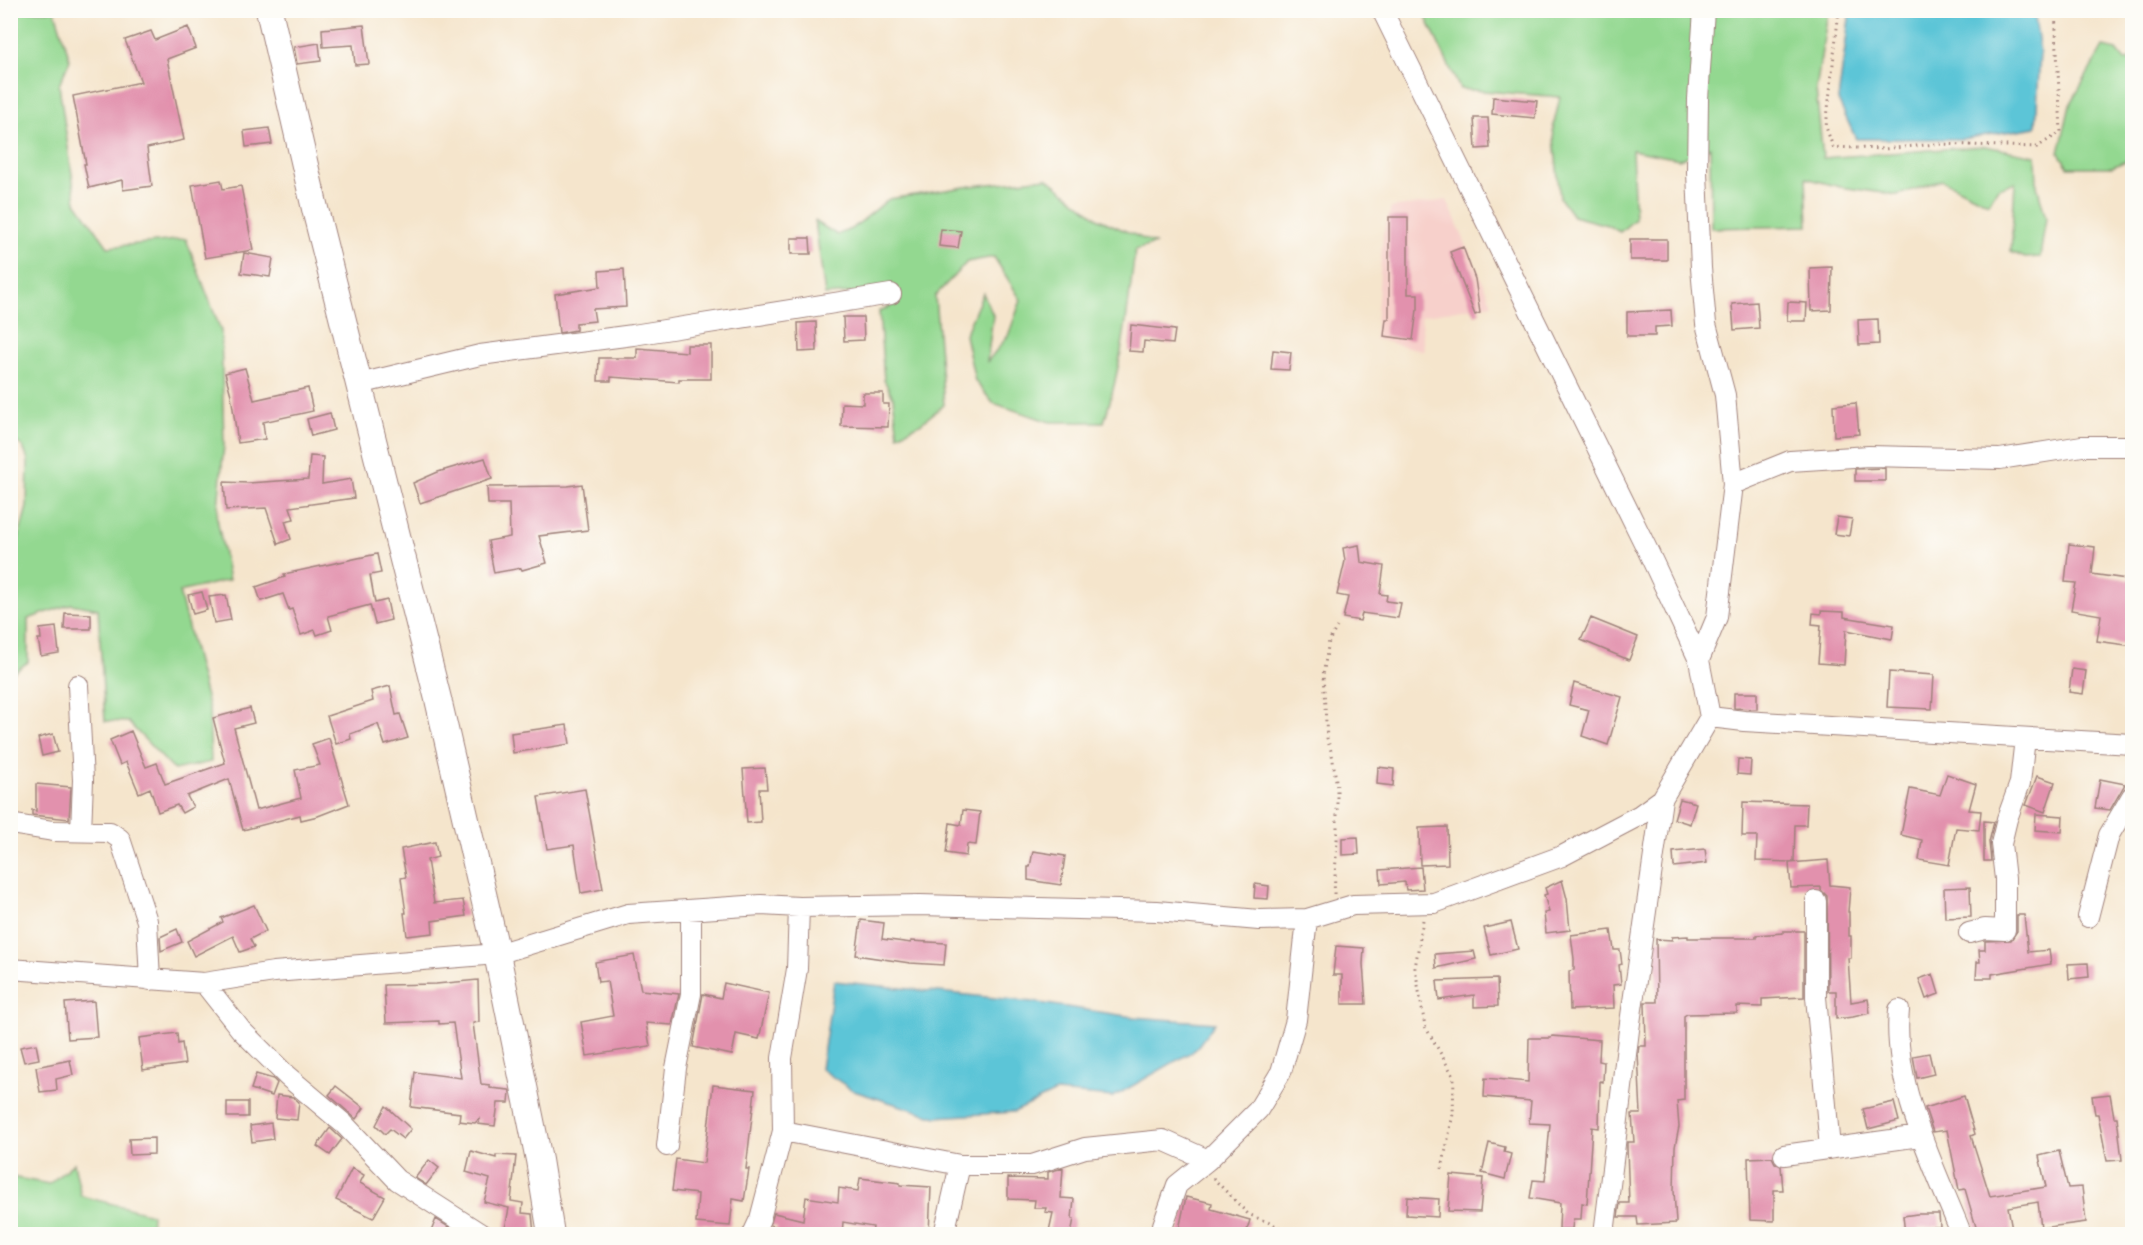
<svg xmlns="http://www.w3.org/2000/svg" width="2143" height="1245" viewBox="0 0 2143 1245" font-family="'Patrick Hand',sans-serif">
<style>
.built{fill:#f7d0cb}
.green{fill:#93d890;stroke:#6e7c5e;stroke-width:1.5}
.water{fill:#5cc5d7;stroke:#537281;stroke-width:1.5}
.building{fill:#e291ad}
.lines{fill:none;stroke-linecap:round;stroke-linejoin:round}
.minor-casing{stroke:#a0827c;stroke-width:22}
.major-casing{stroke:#a0827c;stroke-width:28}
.path{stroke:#a0827c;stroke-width:3;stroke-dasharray:1.5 4.5;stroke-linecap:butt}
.minor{stroke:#fff;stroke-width:20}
.major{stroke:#fff;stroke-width:26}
</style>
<rect width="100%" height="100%" fill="#fdfcf7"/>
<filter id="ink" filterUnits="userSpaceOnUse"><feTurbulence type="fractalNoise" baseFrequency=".0167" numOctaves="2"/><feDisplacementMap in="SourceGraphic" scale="12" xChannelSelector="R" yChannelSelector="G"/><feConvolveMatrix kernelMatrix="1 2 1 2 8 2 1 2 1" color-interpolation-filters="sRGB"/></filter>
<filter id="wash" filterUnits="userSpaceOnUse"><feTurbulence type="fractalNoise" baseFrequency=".008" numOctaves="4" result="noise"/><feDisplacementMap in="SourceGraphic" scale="24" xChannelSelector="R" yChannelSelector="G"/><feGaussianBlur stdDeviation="1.35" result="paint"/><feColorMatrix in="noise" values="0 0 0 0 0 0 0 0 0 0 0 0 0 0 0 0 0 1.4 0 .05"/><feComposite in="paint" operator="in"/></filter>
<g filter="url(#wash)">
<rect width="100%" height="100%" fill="#f5e5cc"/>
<path class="built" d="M1447 200 1492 304 1421 316 1424 351 1375 339 1383 234 1391 208Z"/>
<path class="green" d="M1664 10 1666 19 1683 11H1828L1816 90 1823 158 1985 146 2036 156 2037 186 2046 218 2040 257 2025 258 2011 252 2015 182 1998 188 1988 203 1942 180 1898 195 1840 187 1806 178 1808 226 1711 228 1710 147 1679 159 1632 150 1635 219 1620 232 1607 225 1573 216 1560 198 1553 128 1560 97 1460 89 1423 11Z
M55 11 70 60 59 85 76 202 108 247 186 239 221 331 224 445 217 518 229 580 179 592 209 709 211 762 174 770 128 722 105 721 98 609 71 604 28 619V662L11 674V566L27 507 28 460 23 447 10 437 11 11Z
M2103 47 2117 50 2125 60 2132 59V164L2126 161 2112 167H2068L2059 153 2070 105Z
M1047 178 1099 219 1155 244 1135 250C1128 309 1122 365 1104 422H1050L993 403 975 381 965 335 983 293 993 315 987 362 1008 336 1021 300 994 257 967 262 935 296 944 405 920 424 898 435 893 397 884 380 879 311 896 304 893 290 825 295 815 221 837 235 853 228 889 199 971 186Z
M74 1163 81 1196 152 1214 151 1234H11V1177L49 1184Z"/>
<path class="water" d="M1850 11H2034L2040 52 2036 127 1962 139H1856L1838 100Z
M834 981 1033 1002 1133 1017 1215 1023 1195 1050 1113 1097 1056 1092 1014 1112 936 1117 854 1091 821 1069Z"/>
<g id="blocks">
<path class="building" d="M364 25 369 64 355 65 353 45 323 47 322 29Z
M188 27 196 48 167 59 184 140 147 148 152 186 123 190 122 180 89 188 84 164H86L73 96 141 82 125 40 151 31 155 40Z
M319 43 321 61 297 64 294 47Z
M1493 97 1537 101 1535 118 1492 114Z
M1474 118H1488L1490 148 1476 149Z
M269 128 272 144 246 147 244 131Z
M221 180 223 189 241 186 253 250 205 258 192 185Z
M1389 217H1408V294H1418V310H1417L1413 340 1384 336 1386 319H1389Z
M941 229 961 231 958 248 939 246Z
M791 238H810L811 254H791Z
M1630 239H1667V260H1630Z
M1463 247 1475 279 1480 313 1475 315 1450 252Z
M244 253 273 258 270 277 241 273Z
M1832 267 1831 310 1811 311 1810 268Z
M624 269 626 307 593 309 595 321 576 323V330L559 333 555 294 600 287 599 271Z
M1757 302 1759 328 1734 330 1732 304Z
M1788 302 1807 303 1806 321H1787Z
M1671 310 1672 326 1655 327V336H1627V312Z
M843 317H863L864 340 844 341Z
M1878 319 1879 344 1859 345 1858 320Z
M816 322 817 351 799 352 798 323Z
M1131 325 1175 330 1173 344 1144 341 1143 352 1129 351Z
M687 345H711V379H679V382L611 377V381H598L599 358H637V348L687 352Z
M1273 350 1291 352 1289 370 1271 369Z
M245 368 254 400 308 388 313 411 263 422 265 439 238 443 231 395 225 373Z
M863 393H883V404H889L888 427 841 426 842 403 863 404Z
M1856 403 1859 434 1834 436 1833 405Z
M330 413 334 430 311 436 307 419Z
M310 456 323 457 322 484 351 479 354 498 290 507 294 519 285 521 291 539 278 544 266 508 226 510 224 482 248 483 308 479Z
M485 458 492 479 420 503 413 483 438 472Z
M1885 468V481H1855V469Z
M582 484 588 530 539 536 547 563 522 570 521 568 494 573 488 541 510 537 509 504H488L487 487 568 486Z
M1837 517 1852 519 1849 536 1834 534Z
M2069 544 2095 547 2092 574 2133 580V646L2097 641 2101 615 2071 610 2076 583 2065 582Z
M1359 545 1361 562 1384 566 1380 594 1387 595 1386 601 1401 603 1398 618 1362 613 1360 621 1343 618 1348 597 1337 595 1345 561 1343 548Z
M377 554 381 573 370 575 375 603 387 600 391 620 375 624 370 605 328 616 332 630 317 635 315 630 301 635 292 609 289 610 283 594 261 601 256 587 285 577 284 574Z
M202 592 207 610 193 614 188 595Z
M226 595 231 620 214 623 209 597Z
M1821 611 1844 612V617L1894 625 1892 639 1846 630 1844 665 1818 663 1821 625 1812 624 1813 613 1821 614Z
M65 613 91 614V629H64Z
M1591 618 1638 637 1629 660 1581 640Z
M56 627 59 653 41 656 38 639H41L40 629Z
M2072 669 2086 671 2083 694 2069 692Z
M1889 672 1934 675 1932 709 1887 707Z
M1574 683 1622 697 1608 745 1582 736 1589 710 1569 705Z
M390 686 396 715 400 714 408 738 385 745 378 724 350 734 351 739 336 744 327 716 373 701 371 691Z
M1734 693H1757V709L1734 708Z
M250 708 254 723 234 728 256 810 301 798 295 770 320 765 312 744 329 738 349 804 318 816 301 820 300 815 243 830 229 779 187 796 193 807 182 813 177 805 158 812 150 788 139 793 126 762 120 765 110 740 131 731 146 767 157 763 165 784 225 763 213 718Z
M567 725 570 744 513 753 511 733Z
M53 734 58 752 42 756 38 738Z
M1738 759 1751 760 1750 775 1737 774Z
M1378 767 1394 769 1393 786 1377 784Z
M765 768 767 789H759L761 822 747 823 743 769Z
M1947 774 1976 784 1969 810 1981 811 1979 830 1956 828 1949 865 1919 860 1922 840 1901 835 1910 789 1940 795Z
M2037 776 2055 782 2045 812 2026 805Z
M2100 779 2125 784 2110 810 2095 808Z
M36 784 71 787 69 819 32 815V810L36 811Z
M585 789 603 889 581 893 574 845 547 849 538 797Z
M1680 799 1696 803 1690 824 1674 819Z
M1743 802 1807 804 1806 825H1795L1794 862 1756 861 1757 836H1742Z
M963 810 980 812 976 845 967 844 966 856 946 853 950 823 961 825Z
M2036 814 2063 816 2062 832 2035 830Z
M1984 821 1994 822 1989 842 1991 861H1984Z
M1447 827 1448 864 1420 865 1419 828Z
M1358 837 1359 854 1342 855V838Z
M435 842 438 857 427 860 434 903 463 900 466 916 432 921 433 933 407 936 404 913H406L401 878 406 877 401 849Z
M1705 849 1707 863 1674 867 1673 852Z
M1033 851 1065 856 1061 885 1028 880V867H1030Z
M1828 860 1830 885 1850 887 1848 912H1849V936H1851V958H1848L1851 1002 1868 999 1870 1013 1853 1017 1836 1019V991H1828L1827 896 1821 890V887L1791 888 1789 863Z
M1421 867 1423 889 1406 890 1405 882 1381 884 1380 870Z
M1562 880 1567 899 1570 930 1546 933 1544 913 1549 912 1544 895 1547 894 1545 888Z
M1255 884 1269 886 1268 899 1254 898Z
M1970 887 1971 917 1945 918 1944 888Z
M254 905 266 931 250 939 254 947 240 952 233 936 194 956 187 941 223 922 221 918Z
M2017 915H2024L2028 952 2049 950 2051 964 1992 974V978H1976L1977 962H1980L1979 950H1985V941L2011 940 2017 931Z
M861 920 884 923 882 939 911 943V941L946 943 944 965 910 963 856 955Z
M1511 922 1518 949 1491 955 1484 928Z
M177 929 182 942 161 951 160 937Z
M1611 930 1614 950H1620L1622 964 1619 965 1621 984 1613 985 1614 1008 1570 1010 1569 971 1574 970V959L1571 935Z
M1783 931H1804V997L1762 999V1007L1737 1006V1013L1687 1014 1684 1016V1100L1677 1101 1679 1127 1675 1147 1674 1191 1676 1223 1638 1225 1637 1217H1618L1620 1203H1629L1627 1148V1142H1634L1632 1114H1641L1638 1053 1639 1046H1646L1645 1002H1657L1656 939 1672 940V937L1688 936V938H1756V935L1783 933Z
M1336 946 1364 948 1363 964 1366 1004H1342V975H1333Z
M1474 951 1476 959 1436 968 1435 954Z
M634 955 641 990 679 994 672 1025 646 1023 650 1046 587 1056 581 1022 613 1016 607 981 598 982 595 962Z
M2088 963 2089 977 2069 979 2068 964Z
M1933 974 1939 994 1926 999 1919 979Z
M1497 979 1498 1006 1474 1007V995L1439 1000 1437 981Z
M478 980 479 1022 473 1023 481 1084 490 1085V1088L509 1090 510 1091 509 1103H498L495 1126 478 1124 480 1118 475 1123 459 1121 460 1113 411 1107 415 1072 461 1078 453 1023 439 1024V1021L386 1023 384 985 436 984Z
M724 983 769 993 759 1039 736 1034 732 1055 693 1047 703 994 721 998Z
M94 1001 97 1037 68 1039 65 1003Z
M177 1033 178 1044 182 1043 185 1064 143 1070 139 1038Z
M1552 1036 1600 1040 1599 1061 1604 1062 1603 1082 1600 1081 1599 1128 1592 1127 1587 1204 1582 1203 1581 1219H1573L1572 1229H1559L1560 1203 1530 1198 1533 1180 1545 1181 1550 1124 1529 1123 1531 1101 1484 1097 1485 1078 1528 1082 1529 1038H1551Z
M36 1044 39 1059 24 1062 20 1047Z
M1929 1053 1934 1074 1917 1078 1913 1056Z
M70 1060 73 1075 56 1079 57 1090 40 1092 36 1067Z
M256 1074 273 1079 277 1083 272 1096 251 1089Z
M713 1085 755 1090 746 1169H749L744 1201 733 1199 730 1226 696 1223 698 1194 672 1191 676 1159 704 1163Z
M336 1086 364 1108 356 1119 329 1095Z
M2110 1094 2114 1117H2117L2122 1160 2107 1161 2098 1114H2095L2092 1096Z
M277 1095 293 1097 299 1102 297 1120 275 1118Z
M1964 1096 1975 1134 1971 1136 1990 1196 2046 1187 2039 1156 2059 1151 2068 1188 2082 1187 2086 1222 2041 1228 2038 1202 2008 1207 2013 1234H1978L1965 1189 1959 1190 1947 1130 1933 1132 1925 1108Z
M227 1102H248V1117H227Z
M1894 1102 1899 1121 1868 1129 1863 1109Z
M386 1106 411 1129 403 1139 390 1129 385 1134 376 1125Z
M271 1123 273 1139 252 1142 250 1126Z
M330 1128 342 1139 330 1155 317 1146Z
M154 1138V1154L130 1155 129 1139Z
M1489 1143 1505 1147 1504 1152 1511 1154 1505 1179 1482 1173Z
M471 1151 496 1158V1155L516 1156 511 1201 523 1203 522 1213 532 1214 534 1234H504L509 1208 484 1202 490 1179 466 1172Z
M1772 1157 1775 1163 1781 1166 1783 1190H1774V1221L1750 1220 1748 1158Z
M429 1160 439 1168 426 1185 415 1178Z
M352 1168 364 1175 360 1183 385 1197 373 1218 336 1200Z
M1063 1168 1061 1198 1074 1199 1072 1219H1074L1071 1234 1049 1231 1053 1213 1045 1212 1046 1208H1034L1035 1200 1008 1199V1178L1048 1179V1172Z
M1451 1175 1483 1178 1480 1212 1448 1211Z
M860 1178 900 1183V1185L931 1187 929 1234H872L873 1227 843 1222 842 1234H775L777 1227 770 1225 774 1213 803 1220 806 1197 838 1202 839 1188 858 1191Z
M1186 1197 1212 1203 1211 1209 1250 1220 1246 1234H1178Z
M1407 1197 1439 1199 1438 1217 1406 1215Z
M1917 1214H1939L1940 1227 1919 1228 1920 1234H1905L1903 1216Z
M436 1219 460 1234H430Z"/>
</g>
</g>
<g filter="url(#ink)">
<use href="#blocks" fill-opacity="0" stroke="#a0827c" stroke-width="1.5"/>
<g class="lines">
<g class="minor-casing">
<path id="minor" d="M1382 10 1647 549 1699 660 1710 717
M359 384 480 355 633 335 891 294
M1733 484 1790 461 1869 456 2000 459 2082 446H2132
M1699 660 1717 617 1733 484 1725 395 1706 324 1701 268 1697 172 1698 99 1704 10
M78 685 83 780 81 831
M10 824 53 831 110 832 120 839 147 921 150 980
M1816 901V997L1830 1148
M2088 917 2109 835 2132 796
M1969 933 1985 929 2005 930V879L2001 844 2007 819 2020 783 2025 738
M10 969 204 983 274 972 497 954 628 914 761 905 799 907 920 905 1157 911 1259 920 1307 919 1353 905 1434 903 1562 856 1640 815 1662 799 1710 717 1744 721 2132 744
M204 983 241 1030 287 1076 344 1124 397 1180 481 1234
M1899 1010C1892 1083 1932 1161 1959 1228L1960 1234
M783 1131 960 1165H1032L1085 1148 1163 1140 1208 1160
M667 1146 676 1068 691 994V910
M1784 1155 1920 1136
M753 1234 760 1219 783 1131 782 1058 797 969 799 907
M944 1234 960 1165
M1162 1234 1163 1225 1177 1185 1208 1160 1258 1110 1281 1072 1296 1020 1307 919
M1604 1234 1629 1030 1662 799"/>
</g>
<g class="major-casing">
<path id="major" d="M269 10 316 213 438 699 497 954 539 1160 551 1234"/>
</g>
<path class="path" d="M1839 10 1826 127 1833 147 1884 149 1936 144 2037 147 2061 132 2055 10
M1334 894 1337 840V787L1332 754 1327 738 1323 675 1329 641 1337 627
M1423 920 1415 968 1425 1026 1454 1077 1453 1114 1442 1169
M1213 1178 1248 1214 1296 1234"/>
<use href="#minor" class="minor"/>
<use href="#major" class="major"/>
</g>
</g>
<rect width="2143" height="1245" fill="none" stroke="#fdfcf7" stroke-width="36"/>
</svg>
